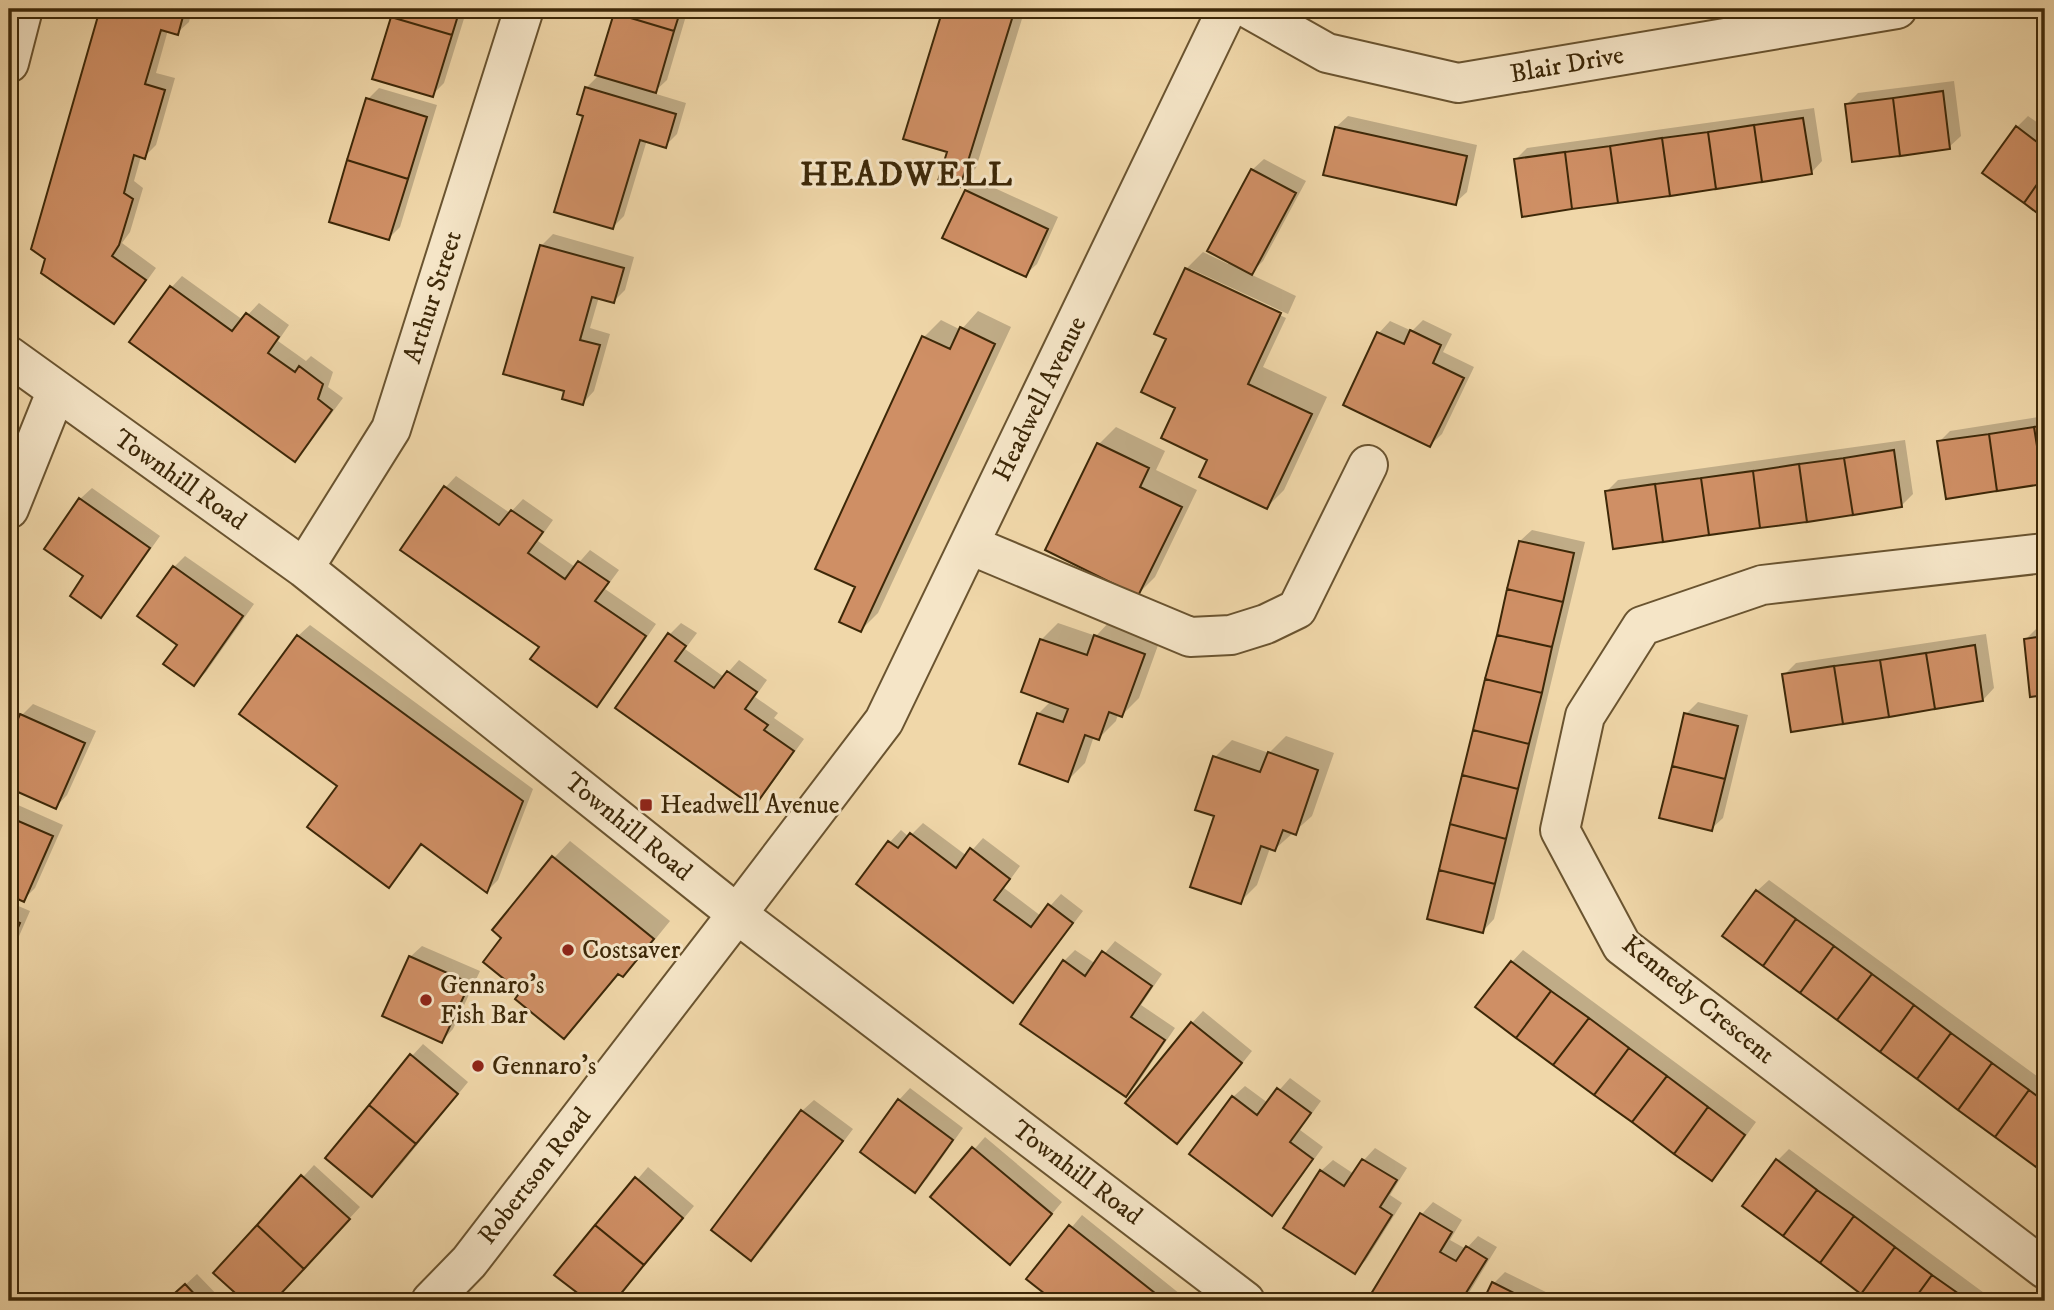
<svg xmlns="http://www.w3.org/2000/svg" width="2054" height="1310" viewBox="0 0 2054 1310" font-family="'IM FELL DW Pica',serif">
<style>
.shadow{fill:#0003}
.building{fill:#cf8f65;stroke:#3d2808;stroke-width:2}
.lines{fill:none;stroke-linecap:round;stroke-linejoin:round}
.minor-casing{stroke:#6a5430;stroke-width:42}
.minor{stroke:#f5e5c7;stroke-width:38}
.poi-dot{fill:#8f2418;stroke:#f5e5c7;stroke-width:2.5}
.labels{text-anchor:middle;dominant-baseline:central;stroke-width:6;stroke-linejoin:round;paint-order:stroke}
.street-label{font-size:26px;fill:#3d2808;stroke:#f5e5c7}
.poi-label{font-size:26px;fill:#3d2808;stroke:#f5e5c7;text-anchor:start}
.district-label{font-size:33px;font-weight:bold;letter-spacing:2px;fill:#3d2808;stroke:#f5e5c7}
</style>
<rect width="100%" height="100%" fill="#f0d7a9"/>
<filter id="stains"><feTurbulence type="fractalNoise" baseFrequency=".00286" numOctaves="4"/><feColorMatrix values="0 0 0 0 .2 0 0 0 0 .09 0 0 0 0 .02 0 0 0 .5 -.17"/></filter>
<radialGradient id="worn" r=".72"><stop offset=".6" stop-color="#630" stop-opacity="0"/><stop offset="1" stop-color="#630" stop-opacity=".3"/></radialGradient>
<path class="shadow" d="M102 9H192L189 22 177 33 168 30 156 73 175 78 156 145 144 157 141 156 134 181 143 188 130 232 122 243 156 268 125 311 114 322 47 258 33 249Z
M395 9H467L444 83 432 95 374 78Z
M617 9H688L667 80 653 93 686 103 677 134 665 146 647 140 624 216 613 227 585 115 586 88 600 74H597Z
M945 9H1025L976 168 959 185 949 151 905 137Z
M1954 81 1961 136 1949 147 1846 105 1858 93Z
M379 88 437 105 400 227 389 238 368 99Z
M1814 108 1822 161 1811 173 1516 159 1527 148Z
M1348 116 1477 145 1467 192 1455 203 1336 127Z
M2028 116 2045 128V216L1984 173 2017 127Z
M1264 159 1306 181 1263 261 1250 274 1296 296 1288 314 1191 269V273L1286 318 1263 367 1327 397 1284 490 1267 507 1210 459 1177 407 1168 338 1186 269 1203 252 1228 264 1252 170Z
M977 180 1058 217 1037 264 1025 275 966 191Z
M553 234 634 257 625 290 614 301 599 297 590 328 610 334 594 391 583 403 541 246Z
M182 276 243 320 259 303 289 325 278 341 306 361 311 356 333 372 328 387 343 398 306 448 294 459 171 288Z
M978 311 1011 327 878 613 861 630 924 337 941 320 961 330Z
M1423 320 1452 334 1443 352 1474 367 1442 434 1430 445 1345 405 1379 333 1390 321 1412 331Z
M2045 416V481L1947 497 1939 442 1950 431Z
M1116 427 1165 451 1156 470 1197 490 1155 577 1138 594 1099 444Z
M1905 440 1913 494 1902 505 1606 492 1618 480Z
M456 476 510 513 523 499 553 520 538 541 575 567 590 550 619 570 605 589 656 624 608 693 597 704 542 646 445 488Z
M92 488 160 536 112 604 101 616 86 576 80 499Z
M1532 530 1585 542 1494 919 1483 931 1520 541Z
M185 556 254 604 206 672 194 684 180 644 174 567Z
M1112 619 1161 637 1139 698 1122 715 1118 714 1116 721 1099 738 1094 736 1085 763 1068 780 1038 714 1051 701 1041 640 1058 623 1096 636Z
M681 623 697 633 685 649 724 677 739 660 767 680 755 697 778 713 774 718 804 739 765 793 754 805 618 707 670 634Z
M310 625 533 789 498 880 487 891 423 844 400 874 389 885 340 786 298 636Z
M2045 627V694L2032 695 2026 639 2037 628Z
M1986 634 1994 688 1983 700 1784 675 1796 663Z
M1698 702 1748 715 1723 818 1711 829 1686 714Z
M33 704 96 731 67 795 56 807 9 786V742L22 715Z
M1286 736 1334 753 1312 816 1275 849 1270 848 1257 885 1240 902 1216 815 1215 757 1232 740 1269 753Z
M9 801 63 825 35 888 23 900 9 893Z
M923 823 967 856 983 838 1020 866 1004 888 1041 916 1061 894 1083 911 1024 989 1013 1001 858 883 890 842 901 830 909 837Z
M570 841 670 921 640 958 623 975 620 973 581 1020 564 1037 523 992 504 938 554 858Z
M1769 880 2045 1082V1155L2036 1165 1757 891Z
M9 902 30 911 9 959Z
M1115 941 1162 974 1141 1005 1175 1028 1137 1084 1126 1095 1064 961 1075 950 1096 964Z
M422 946 480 971 453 1029 442 1041 410 957Z
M1523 950 1756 1122 1723 1168 1712 1179 1512 962Z
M1203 1011 1252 1051 1188 1131 1177 1142 1128 1103 1192 1023Z
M423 1044 468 1082 400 1166 372 1194 412 1056Z
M1290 1078 1321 1101 1300 1130 1323 1147 1283 1202 1272 1213 1233 1097 1245 1086 1268 1103Z
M910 1088 963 1128 927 1179 915 1190 862 1151 899 1100Z
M814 1100 853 1129 763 1248 751 1259 802 1111Z
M985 1137 1062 1202 1021 1251 933 1197Z
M1375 1148 1407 1168 1390 1195 1402 1203 1366 1260 1354 1272 1321 1171 1333 1160 1354 1174 1364 1160Z
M1789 1149 1995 1301H1874L1744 1206 1778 1160Z
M314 1165 360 1207 273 1301H247L216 1273Z
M648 1167 694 1206 615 1301H591L557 1274Z
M1433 1202 1462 1220 1450 1240 1466 1249 1478 1236 1497 1247 1464 1301H1386L1374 1294 1422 1214Z
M1082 1215 1180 1294 1174 1301H1056L1029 1279Z
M1505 1272 1564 1301H1485L1493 1284Z
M197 1274 223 1301H168Z
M542 1292 552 1301H533Z"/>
<path class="building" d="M100 9H185L178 35 161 30 145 84 165 90 145 159 134 155 124 193 133 199 119 245 112 256 146 280 114 324 41 273 45 259 31 249Z
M393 9H460L452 35 391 17Z
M615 9H681L674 31 614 13Z
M943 9H1015L960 187 938 181 947 152 903 139Z
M614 13 674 31 656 93 595 75Z
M391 17 452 35 433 97 372 79Z
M585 87 676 114 666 148 640 140 613 229 554 212 583 116 577 114Z
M1943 91 1950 149 1900 156 1893 98Z
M366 98 427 117 408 179 347 160Z
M1893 98 1900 156 1852 162 1845 104Z
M1803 118 1812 174 1762 182 1754 125Z
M1754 125 1762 182 1716 189 1708 132Z
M2016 126 2045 148V173L2024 203 1982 173Z
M1335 127 1467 156 1456 205 1323 175Z
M1708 132 1716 189 1670 196 1662 138Z
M1662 138 1670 196 1618 203 1610 146Z
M1610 146 1618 203 1572 209 1565 152Z
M1565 152 1572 209 1522 217 1514 159Z
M347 160 408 179 389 240 329 222Z
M1251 169 1296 193 1252 275 1207 251Z
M2045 173V219L2024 203Z
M965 190 1048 229 1026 277 942 238Z
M540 245 624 268 614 303 592 297 580 340 600 345 583 405 562 399 564 391 503 374Z
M1185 268 1281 313 1248 384 1312 414 1267 509 1199 477 1207 460 1161 438 1175 408 1141 392 1166 339 1154 334Z
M170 286 232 331 246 313 279 337 268 353 295 372 299 366 323 384 318 399 332 410 295 462 129 342Z
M960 327 995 344 861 632 839 622 855 587 815 569 922 336 950 349Z
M1410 330 1441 345 1433 363 1464 378 1430 447 1343 405 1377 332 1404 344Z
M2045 425V484H2043L2034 427Z
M2034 427 2043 484 1997 491 1989 434Z
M1989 434 1997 491 1946 499 1937 441Z
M1097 443 1149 468 1140 487 1182 507 1138 596 1045 550Z
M1894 450 1902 507 1853 515 1844 458Z
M1844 458 1853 515 1807 522 1799 464Z
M1799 464 1807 522 1760 528 1753 471Z
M1753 471 1760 528 1709 535 1701 478Z
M1701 478 1709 535 1663 542 1655 484Z
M1655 484 1663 542 1613 549 1605 491Z
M444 486 499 525 511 510 543 532 528 553 565 579 578 561 609 582 595 601 646 636 597 707 530 659 539 647 400 550Z
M79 498 150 548 101 618 70 596 83 576 44 549Z
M1519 541 1574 553 1563 602 1507 589Z
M173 566 243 616 194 686 163 664 177 645 137 616Z
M1507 589 1563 602 1552 647 1497 635Z
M668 633 686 646 675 661 714 688 727 671 757 692 745 709 768 725 764 730 794 751 754 807 615 708Z
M297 635 523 801 487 893 421 844 389 888 307 827 337 786 239 714Z
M1094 635 1145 654 1122 717 1109 712 1099 740 1085 735 1068 782 1019 764 1037 713 1063 722 1068 709 1021 692 1040 639 1087 655Z
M1497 635 1552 647 1542 693 1485 679Z
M2045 636V695L2030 697 2024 639Z
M1975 645 1983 701 1935 709 1926 653Z
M1926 653 1935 709 1889 717 1880 660Z
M1880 660 1889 717 1843 724 1834 666Z
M1834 666 1843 724 1791 732 1782 674Z
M1485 679 1542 693 1529 744 1473 730Z
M1684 713 1738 726 1725 779 1672 766Z
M20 714 85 743 56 809 9 788V740Z
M1473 730 1529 744 1518 789 1462 775Z
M1268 752 1318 770 1296 835 1283 830 1275 851 1261 846 1241 904 1190 887 1214 816 1195 810 1213 756 1260 772Z
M1672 766 1725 779 1712 831 1659 818Z
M1462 775 1518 789 1506 839 1450 824Z
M9 817 53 836 24 902 9 895Z
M1450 824 1506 839 1495 884 1439 870Z
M910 833 956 868 970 848 1010 879 994 900 1031 927 1048 904 1073 923 1013 1003 856 884 888 841 898 848Z
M552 856 654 939 623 977 618 974 564 1039 515 999 520 992 483 962 501 938 492 930Z
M1439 870 1495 884 1483 933 1427 919Z
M1756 890 1796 919 1763 966 1722 936Z
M9 918 20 923 9 948Z
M1796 919 1834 946 1800 993 1763 966Z
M1834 946 1872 974 1837 1020 1800 993Z
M1102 951 1152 986 1131 1017 1165 1040 1126 1097 1020 1024 1063 960 1085 976Z
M409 956 470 983 442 1043 382 1016Z
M1511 961 1551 991 1516 1038 1475 1007Z
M1872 974 1914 1005 1880 1052 1837 1020Z
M1551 991 1589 1018 1553 1065 1516 1038Z
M1914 1005 1951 1033 1917 1079 1880 1052Z
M1589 1018 1629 1048 1594 1095 1553 1065Z
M1191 1022 1242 1063 1177 1144 1125 1103Z
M1951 1033 1992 1063 1958 1110 1917 1079Z
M1629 1048 1667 1076 1632 1122 1594 1095Z
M410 1054 458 1094 416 1144 369 1105Z
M1992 1063 2029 1090 1995 1137 1958 1110Z
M1667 1076 1708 1107 1674 1154 1632 1122Z
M1277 1088 1311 1113 1290 1142 1313 1159 1272 1216 1189 1154 1232 1096 1257 1115Z
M2029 1090 2045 1102V1154L2036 1167 1995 1137Z
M898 1099 953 1140 915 1193 860 1152Z
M369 1105 416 1144 372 1197 325 1158Z
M1708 1107 1745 1135 1712 1181 1674 1154Z
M801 1110 843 1141 751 1261 711 1230Z
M972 1147 1052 1214 1010 1265 930 1197Z
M1362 1159 1397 1180 1380 1207 1392 1215 1355 1274 1283 1228 1320 1170 1344 1186Z
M1776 1159 1817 1190 1783 1236 1742 1206Z
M301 1175 350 1219 304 1269 257 1225Z
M635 1177 683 1218 644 1265 595 1225Z
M1817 1190 1854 1216 1820 1263 1783 1236Z
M1420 1213 1452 1232 1440 1252 1456 1261 1466 1246 1487 1259 1461 1301H1383L1371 1294Z
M1854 1216 1895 1247 1861 1294 1820 1263Z
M257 1225 304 1269 274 1301H244L213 1273Z
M595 1225 644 1265 615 1301H588L554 1275Z
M1069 1225 1165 1301H1054L1026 1279Z
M1895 1247 1932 1275 1913 1301H1871L1861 1294Z
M1932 1275 1969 1301H1913Z
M1492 1282 1530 1301H1483Z
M185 1284 201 1301H166Z"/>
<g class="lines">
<g class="minor-casing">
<path id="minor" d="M1249 9 1327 53 1458 83 1897 9
M9 63 23 9
M9 356 304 568 737 914 1245 1301
M9 509 56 392
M970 545 1190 637 1231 635 1266 624 1297 609 1368 465
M2045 553 1762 585 1642 626 1585 716 1560 830 1622 946 2045 1269
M304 568 391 429 524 9
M431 1301 469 1262 737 914 884 721 1227 9"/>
</g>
<use href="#minor" class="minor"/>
</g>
<g class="poi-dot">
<rect x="639" y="798" width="14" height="14" rx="3.5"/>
<circle cx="568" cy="950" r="7"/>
<circle cx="426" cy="1000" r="7"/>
<circle cx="478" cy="1066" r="7"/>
</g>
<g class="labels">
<g class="street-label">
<text transform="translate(1567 65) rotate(-10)">Blair Drive</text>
<text transform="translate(433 297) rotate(-72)">Arthur Street</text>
<text transform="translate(1040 399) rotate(-64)">Headwell Avenue</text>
<text transform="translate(180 480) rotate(35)">Townhill Road</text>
<text transform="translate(628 827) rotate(39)">Townhill Road</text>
<text transform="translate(1698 1000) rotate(39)">Kennedy Crescent</text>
<text transform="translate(1077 1173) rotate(37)">Townhill Road</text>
<text transform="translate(535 1176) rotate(-52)">Robertson Road</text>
</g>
<g class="poi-label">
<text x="660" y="805">Headwell Avenue</text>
<text x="582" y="950">Costsaver</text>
<text x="440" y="985">Gennaro's<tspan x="440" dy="30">Fish Bar</tspan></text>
<text x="492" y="1066">Gennaro's</text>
</g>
<g class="district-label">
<text x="907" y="175">HEADWELL</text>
</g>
</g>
<rect width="2054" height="1310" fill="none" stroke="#f0d7a9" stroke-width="35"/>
<rect x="10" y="10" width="2033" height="1289" fill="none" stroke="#3d2808" stroke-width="3.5"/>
<rect x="18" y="18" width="2019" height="1275" fill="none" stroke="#3d2808" stroke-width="2"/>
<rect width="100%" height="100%" filter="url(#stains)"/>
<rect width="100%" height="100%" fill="url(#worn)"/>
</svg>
